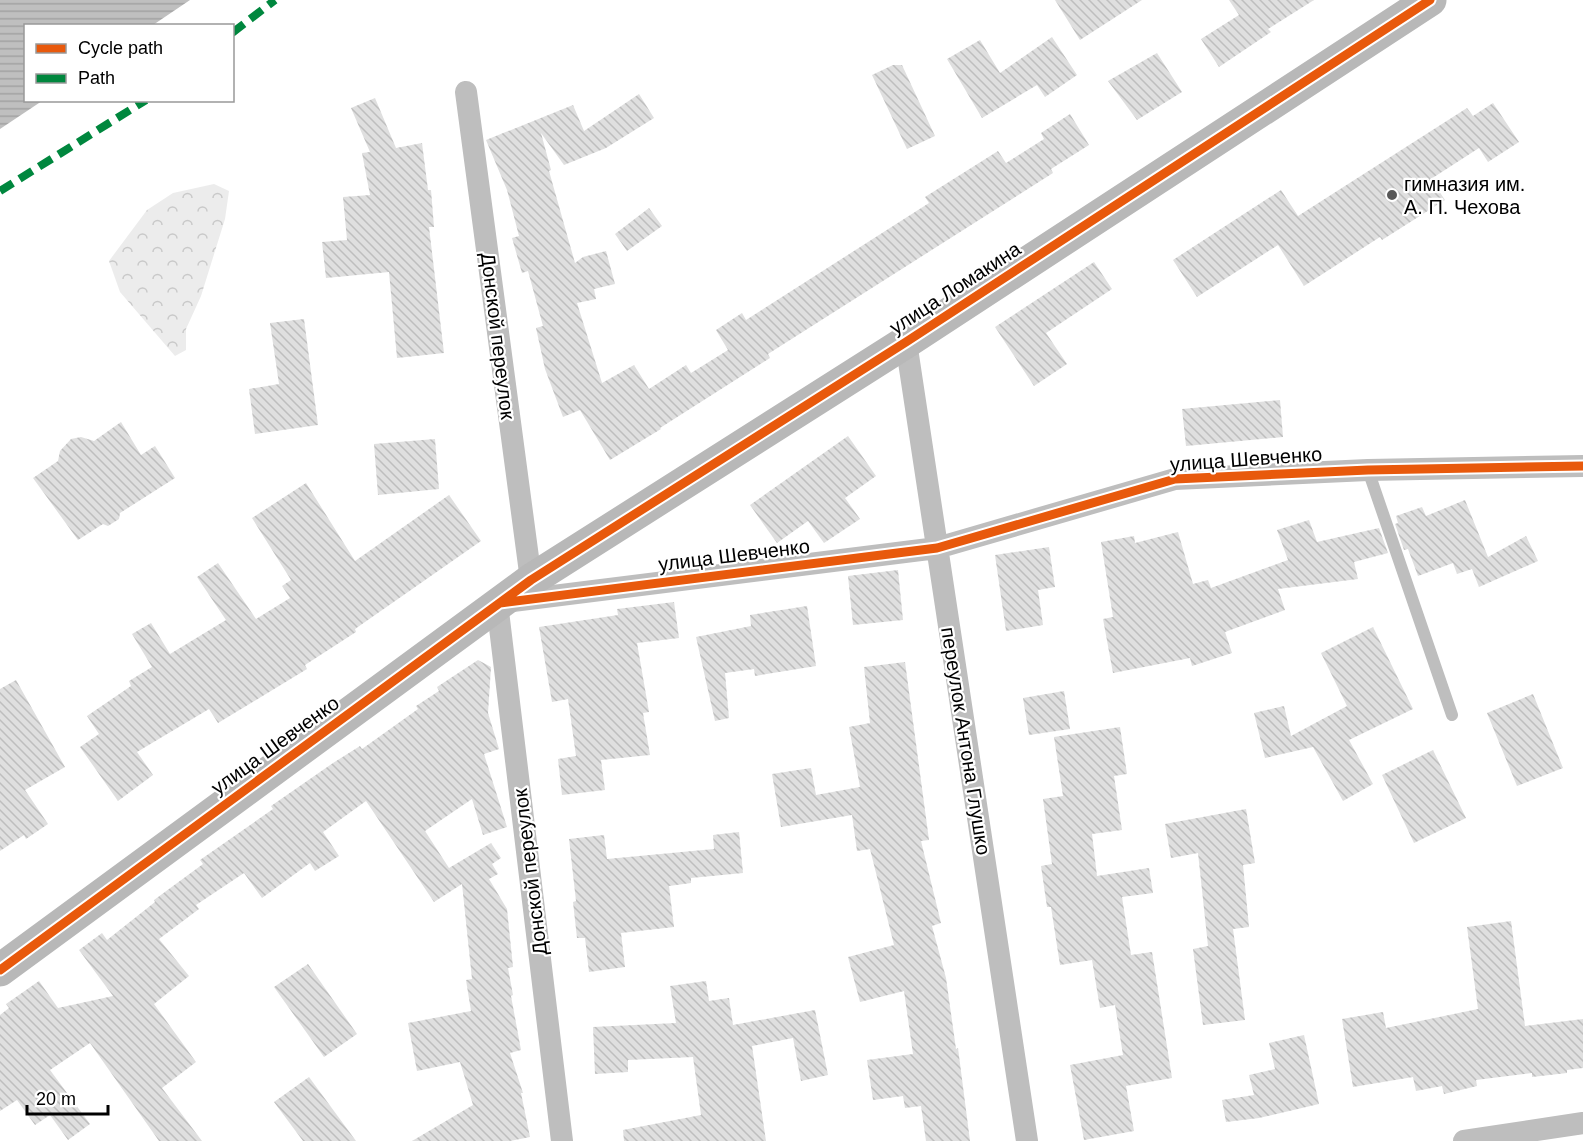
<svg xmlns="http://www.w3.org/2000/svg" width="1583" height="1141" viewBox="0 0 1583 1141" font-family="Helvetica,sans-serif">
<style>
.forest{fill:url(#forest-crowns)}
.water{fill:url(#water-rules)}
.building{fill:url(#building-back-hatch)}
.lines{fill:none;stroke-linecap:round;stroke-linejoin:round}
.lane{stroke:#bebebe;stroke-width:12}
.street{stroke:#bebebe;stroke-width:22}
.secondary{stroke:#b8b8b8;stroke-width:33}
.quiet{stroke:#00873e;stroke-width:8;stroke-dasharray:15 8;stroke-linecap:butt}
.cycleway-casing{stroke:#fff;stroke-width:13}
.cycleway{stroke:#e8590c;stroke-width:9}
.poi-dot{fill:#595959;stroke:#fff;stroke-width:2}
.labels{text-anchor:middle;dominant-baseline:central;stroke-width:4.5;stroke-linejoin:round;paint-order:stroke}
.poi-label{font-size:20px;fill:#000;stroke:#fff;text-anchor:start}
.street-label{font-size:20px;fill:#000;stroke:#fff}
</style>
<defs>
<pattern id="forest-crowns" width="20" height="18" patternUnits="userSpaceOnUse" patternTransform="scale(1.5)"><rect width="20" height="18" fill="#ececec"/><path d="M2 6a3 3 0 1 1 6 0M12 15a3 3 0 1 1 6 0" fill="none" stroke="#c9c9c9"/></pattern>
<pattern id="water-rules" width="6" height="5" patternUnits="userSpaceOnUse" patternTransform="scale(1.5)"><rect width="6" height="5" fill="#bfbfbf"/><path d="M0 2.5h6" fill="none" stroke="#a2a2a2"/></pattern>
<pattern id="building-back-hatch" width="6" height="6" patternUnits="userSpaceOnUse" patternTransform="scale(1.5)"><rect width="6" height="6" fill="#dfdfdf"/><path d="M-1 5l2 2M0 0l6 6M5-1l2 2" fill="none" stroke="#bebebe"/></pattern>
</defs>
<rect width="100%" height="100%" fill="#fff"/>
<path class="forest" d="M214 184 229 191 225 219 201 296 186 329V350L175 356 120 292 109 261 147 210 173 193Z"/>
<path class="water" d="M0 0H190L153 25 26 26V100L42 101 0 129Z"/>
<path class="building" d="M1055 0H1142L1080 40Z
M1229 0H1314L1268 29 1271 32 1219 67 1201 39 1239 15Z
M1052 37 1077 75 1045 97 1037 85 982 118 947 59 980 40 1000 73Z
M1157 53 1182 92 1137 120 1108 81Z
M893 65H902L935 136 907 149 872 75Z
M639 94 654 118 606 148 564 165 541 133 551 170 549 171 575 263 583 257 606 251 615 284 594 289 596 299 577 303 602 383 634 365 649 389 686 365 691 373 728 350 716 330 742 313 746 320 929 203 925 197 998 151 1006 163 1044 139 1041 133 1070 114 1089 145 1051 169 1053 173 768 354 770 358 660 428 661 429 610 460 580 410 563 417 545 369 536 328 543 326 528 271 522 273 512 238 519 236 507 190 486 140 573 105 584 131Z
M375 98 396 148 422 143 428 190H431L434 227H429L444 353 397 358 389 272 326 278 322 242 347 240 343 197 370 195 362 153 370 152 351 108Z
M1493 103 1519 142 1488 162 1479 148 1431 179 1445 200 1382 240 1380 237 1304 286 1278 245 1197 297 1173 260 1281 190 1298 216 1467 108 1473 116Z
M649 208 662 226 627 251 615 234Z
M1094 262 1112 289 1046 333 1067 364 1034 386 995 327Z
M304 319 318 425 255 434 249 389 279 384 270 323Z
M1280 400 1283 437 1186 446 1182 409Z
M121 422 141 455 155 446 175 478 120 513 119 519 108 526 103 524 78 540 33 478 58 461 60 451 71 439 81 437 94 441Z
M848 436 876 476 845 498 860 519 824 543 808 521 777 543 750 505Z
M435 439 439 489 378 495 374 444Z
M306 483 355 561 449 495 481 541 355 629 356 632 305 665 307 669 218 723 209 709 137 752 153 775 118 801 80 747 99 734 87 716 131 686 129 681 152 667 132 634 151 623 170 654 226 620 197 577 218 563 256 619 290 598 282 586 291 580 252 518Z
M1465 500 1488 557 1526 536 1538 561 1479 587 1472 569 1457 574 1453 563 1418 576 1408 549 1404 550 1395 524 1398 523 1396 516 1422 507 1426 516Z
M1309 520 1317 542 1379 528 1388 553 1354 562 1358 579 1278 589 1285 610 1225 632 1232 653 1192 666 1190 658 1113 673 1103 619 1113 617 1101 542 1134 536 1135 543 1178 532 1193 584 1208 580 1211 588 1288 560 1277 530Z
M1049 547 1055 587 1038 590 1043 625 1006 631 995 555Z
M898 570 903 620 853 625 848 576Z
M674 602 679 638 637 643 649 712 643 713 650 755 601 760 605 790 562 795 558 759 576 756 568 699 552 702 539 627 618 615 617 609Z
M807 606 816 666 755 676 754 669 725 673 729 718 715 721 696 637 751 626 750 615Z
M1373 627 1413 709 1349 740 1373 784 1343 801 1313 747 1265 758 1254 713 1284 706 1291 736 1347 706 1321 653Z
M478 660 491 667 488 713 499 749 484 754 507 827 483 835 472 799 425 831 449 868 491 843 501 858 492 864 498 874 489 879 507 909 513 967 508 968 513 995 511 996 521 1050 510 1053 523 1093H521L530 1137 510 1141H412L473 1105 460 1062 417 1071 408 1023 471 1011 466 980 472 979 462 884 434 902 366 801 323 832 339 856 315 871 310 863 262 898 244 873 196 905 199 909 159 939 189 976 154 1004 196 1062 162 1088 202 1141H159L90 1043 50 1070 90 1124 68 1140 50 1115 35 1125 17 1100 0 1111V1015L9 1008 6 1004 39 981 58 1008 113 996 79 950 102 933 107 940 155 902 154 900 203 864 200 860 273 809 271 806 333 763 360 746 362 749 418 709 416 706 439 691 437 687Z
M905 662 929 840 921 841 941 923 932 926 946 978 956 1049 958 1048 970 1141H926L921 1106 905 1108 903 1096 873 1100 867 1060 913 1054 904 991 860 1002 848 957 894 945 870 849 857 851 852 815 781 827 772 774 811 768 816 795 860 787 849 727 870 723 864 667Z
M16 680 65 767 25 790 48 824 26 839 24 835 0 851V689Z
M1064 691 1070 729 1029 735 1023 698Z
M1533 694 1563 768 1517 786 1487 713Z
M1120 727 1127 774 1114 776 1122 830 1092 834 1097 876 1149 868 1153 893 1122 897 1131 955 1152 952 1172 1078 1126 1086 1134 1131 1084 1140 1070 1065 1123 1055 1115 1005 1100 1008 1092 960 1060 965 1051 907H1047L1041 866 1052 864 1043 799 1063 796 1054 737Z
M1433 750 1466 818 1414 843 1382 775Z
M1246 809 1255 863 1243 865 1249 927 1233 929 1245 1020 1203 1025 1193 949 1208 946 1198 853 1171 858 1165 824Z
M739 832 743 873 691 878V883L669 886 674 927 621 933 625 967 589 972 585 938H577L573 902 576 901 569 839 604 835 607 859 714 849 713 835Z
M1511 921 1525 1026 1583 1019V1068L1567 1070V1073L1532 1077V1073L1476 1080 1477 1086 1444 1094 1442 1086 1416 1091 1413 1077 1353 1087 1342 1019 1383 1012 1386 1028 1478 1009 1467 927Z
M308 964 357 1034 324 1057 274 987Z
M706 981 709 1001 729 998 733 1025 815 1010 828 1075 801 1081 793 1038 752 1046 766 1141H624L623 1130 701 1115 693 1057 628 1060V1072L595 1074 593 1027 676 1023 670 986Z
M1304 1035 1319 1104 1259 1118 1226 1122 1222 1100 1254 1095 1249 1075 1275 1069 1269 1043Z
M309 1077 356 1141H303L274 1102Z"/>
<g class="lines">
<path class="lane" d="M1368 470 1452 715"/>
<path class="street" d="M466 92 531 580
M906 342 1027 1141
M562 1141 497 603 937 548 1175 479 1368 470 1583 466
M1464 1141 1583 1123"/>
<path class="secondary" d="M0 970 531 580 906 342 1430 0"/>
<path class="quiet" d="M232 33 275 0
M0 191 146 100"/>
<g class="cycleway-casing">
<path id="cycleway" d="M500 603 937 548 1175 479 1368 470 1583 466
M0 970 531 580 906 342 1430 0"/>
</g>
<use href="#cycleway" class="cycleway"/>
</g>
<circle class="poi-dot" cx="1392" cy="195" r="6"/>
<g class="labels">
<g class="poi-label">
<text x="1404" y="184">гимназия им.<tspan x="1404" dy="23">А. П. Чехова</tspan></text>
</g>
<g class="street-label">
<text transform="translate(955 288) rotate(-33)">улица Ломакина</text>
<text transform="translate(498 336) rotate(83)">Донской переулок</text>
<text transform="translate(1246 459) rotate(-4)">улица Шевченко</text>
<text transform="translate(734 555) rotate(-7)">улица Шевченко</text>
<text transform="translate(966 741) rotate(81)">переулок Антона Глушко</text>
<text transform="translate(275 745) rotate(-36)">улица Шевченко</text>
<text transform="translate(530 872) rotate(-97)">Донской переулок</text>
</g>
</g>
<rect x="24" y="24" width="210" height="78" fill="#ffffff" stroke="#999999" stroke-width="1.5"/>
<rect x="36" y="44" width="30" height="9" fill="#e8590c" stroke="#999999" stroke-width="1.5"/>
<text x="78" y="54" font-size="18" fill="#000000">Cycle path</text>
<rect x="36" y="74" width="30" height="9" fill="#00873e" stroke="#999999" stroke-width="1.5"/>
<text x="78" y="84" font-size="18" fill="#000000">Path</text>
<path d="M27 1105v9h81v-9" fill="none" stroke="#000000" stroke-width="3"/>
<text x="36" y="1105" font-size="18" fill="#000000" stroke="#ffffff" stroke-width="4.5" paint-order="stroke">20 m</text>
</svg>
